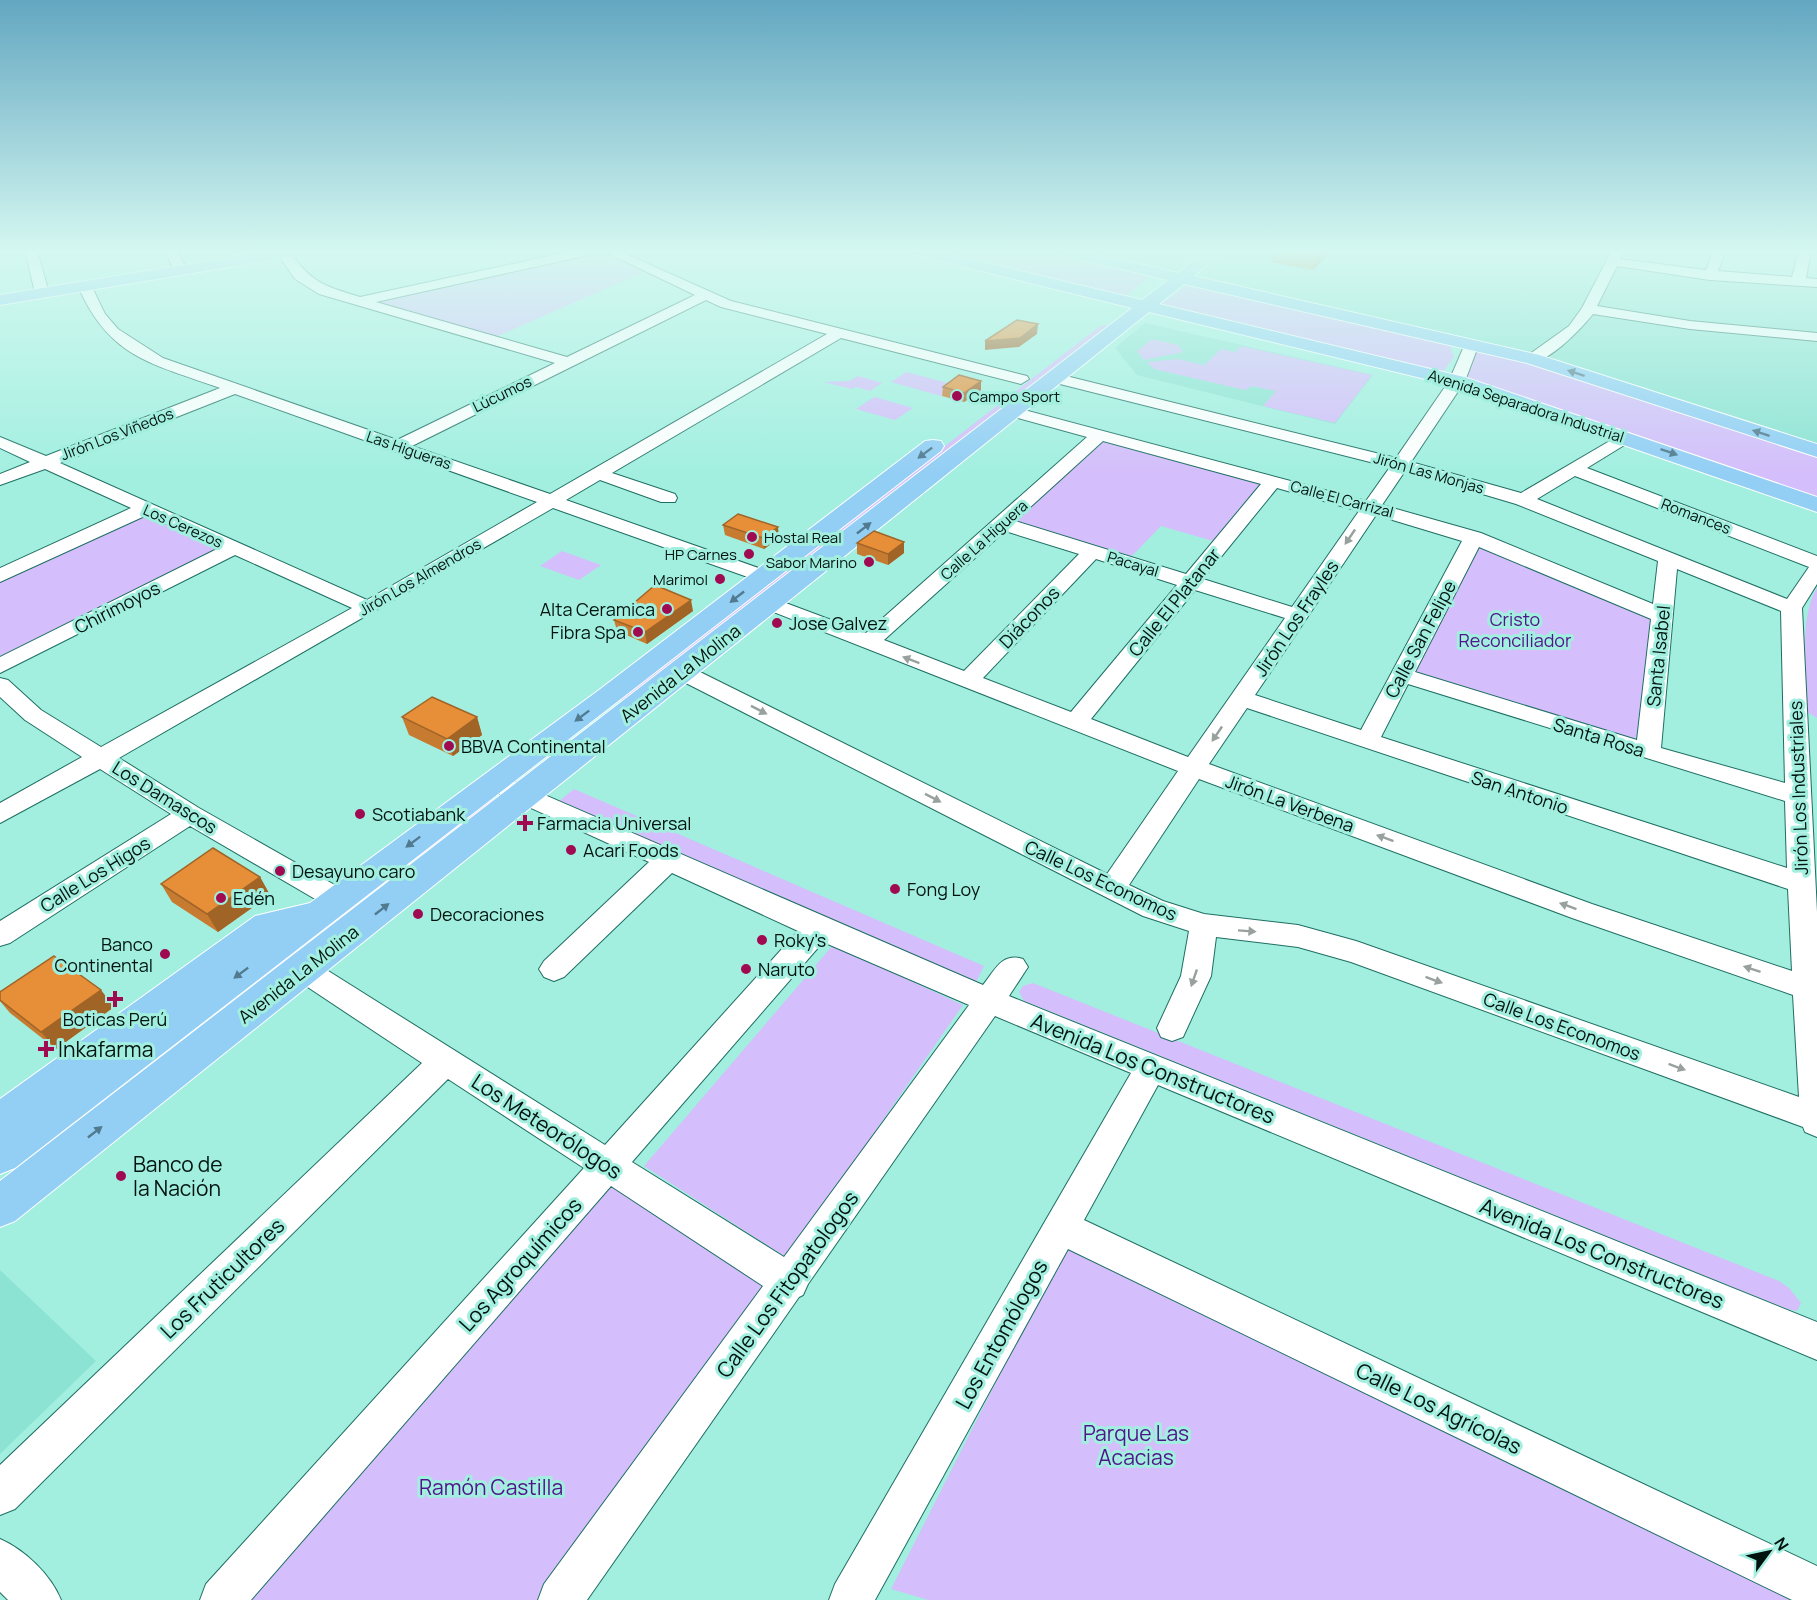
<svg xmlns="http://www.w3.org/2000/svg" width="1817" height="1600" viewBox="0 0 1817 1600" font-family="Manrope,sans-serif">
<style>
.built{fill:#8de3d3}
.green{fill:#d4befb}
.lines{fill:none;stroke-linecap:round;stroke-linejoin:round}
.minor-casing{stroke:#1e6f63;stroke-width:2}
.major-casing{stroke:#fff;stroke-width:2}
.minor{fill:#fff;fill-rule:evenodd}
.major{fill:#93cef5;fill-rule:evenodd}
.wall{fill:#c67b30}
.shaded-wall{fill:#a16427}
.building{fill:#e68f38;stroke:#a16427;stroke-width:1.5}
.oneway{fill:#517a8e}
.oneway2{fill:#99a19f}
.poi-dot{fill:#9f0a51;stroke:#a2efe0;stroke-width:2}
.labels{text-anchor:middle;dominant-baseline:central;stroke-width:6;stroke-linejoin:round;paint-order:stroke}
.far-street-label{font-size:15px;fill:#00130f;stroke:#a2efe0}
.far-poi-label{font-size:15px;fill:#00130f;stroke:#a2efe0;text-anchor:end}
.street-label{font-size:18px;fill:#00130f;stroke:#a2efe0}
.poi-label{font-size:18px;fill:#00130f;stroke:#a2efe0;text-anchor:start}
.park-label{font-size:18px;fill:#511489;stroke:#a2efe0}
.near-poi-label{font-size:21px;fill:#00130f;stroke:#a2efe0;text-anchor:start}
.near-street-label{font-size:21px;fill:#00130f;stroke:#a2efe0}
.near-park-label{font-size:21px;fill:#511489;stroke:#a2efe0}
</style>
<rect width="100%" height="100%" fill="#a2efe0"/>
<path class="built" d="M1070 250H1611L1605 262 1684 276 1817 285V448L1341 311Z
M1145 323 1373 375 1335 424 1137 375 1115 348Z
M0 1270 96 1361 0 1454Z"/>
<path class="green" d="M597 250 644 272 491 339 364 302Z
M922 250H1048L1154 273 1124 297Z
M1191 282 1440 339 1450 346 1454 357 1441 374 1160 305Z
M1110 325 626 703 621 700 622 696 1100 326Z
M1152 339 1178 345 1183 352 1144 360 1137 351Z
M1241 346 1372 375 1335 423 1263 406 1276 391 1252 386 1245 390 1154 369 1147 362 1178 359 1204 365 1221 349 1235 352Z
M1481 349 1565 372 1817 455V501L1468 380 1461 374 1471 351Z
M906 372 956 385 941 396 891 382Z
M858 376 882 383 870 391 856 387 852 389 823 382 849 381Z
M874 397H875L913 408 895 420 856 409Z
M1101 440 1264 484 1213 541 1161 526 1132 556 1014 522Z
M144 516 223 550 0 662V580Z
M1480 543 1654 613 1638 736 1632 739 1414 671Z
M562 551 601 565 579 580 540 566Z
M1817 588V718L1807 712C1807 677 1798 618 1817 588Z
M574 789 984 966 975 984 559 801Z
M489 798 499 803 13 1173 6 1163Z
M833 945 963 1005 787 1258 644 1166Z
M1033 983 1779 1281 1789 1288 1801 1303 1797 1311 1787 1309 1024 1001 1019 992 1023 986Z
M609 1185 768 1287 543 1600H247Z
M1067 1242 1809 1600H928L891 1589Z"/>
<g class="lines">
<g class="minor-casing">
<path id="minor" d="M25 250H37L49 293 47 296 42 297 35 293Z
M165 250H177L187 270 185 273H175Z
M278 250H288C311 282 323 286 360 297L577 250H599L593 254 376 302 567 357 695 295 601 250H617L731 301 1027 376 1029 379 1021 384 841 338 612 473 675 494 677 498 675 502H661L600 480 566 500 770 572 773 576 770 580H756L553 508 119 758 199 808 347 892 351 899 347 906 337 909 327 906 190 826 10 943 0 946V921L171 814 100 769 0 823V803L82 757 25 720 0 697V678L8 680 41 710 101 747 352 608 235 555 0 673V657L219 548 147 515 0 582V568L131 508 45 469 0 485V474L30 462 0 448V437L46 456 220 388C153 364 109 358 78 286L80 283H90L105 314 118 329 163 358 397 440 555 363 319 294 295 279 277 253ZM706 300 721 307 827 334 550 494 412 446ZM235 394 537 502 367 600 60 463Z
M765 250H779L773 254Z
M1612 250H1624L1620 259 1706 270 1714 250H1726L1718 271 1792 277 1799 250H1811L1806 278 1817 279V287L1710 280 1617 266 1597 306 1690 321 1817 333V341L1690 329 1593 314C1582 328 1545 367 1527 362L1524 359 1527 356 1569 326 1582 308Z
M1472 340 1479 344 1465 381 1411 462 1521 493 1625 432 1634 437 1631 441 1587 468 1817 556V584L1802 608 1817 912V1137L1805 1132 1803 1127 1351 962 1298 947 1216 937 1211 976 1183 1037 1172 1041 1161 1037 1157 1028 1181 976 1189 931 1143 916 674 677 671 672 674 667H690L1107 874 1178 771 761 607 758 603 761 599H775L866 633 1087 437 1007 415 1005 412 1013 407 1366 501 1390 467 1048 381 1046 378 1054 373 1396 458 1449 381 1465 344ZM1103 441 1261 484 1186 574 1015 521ZM1405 471 1516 504 1658 561 1653 604 1481 533 1382 505ZM1575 476 1809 567 1787 599 1537 499ZM1277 488 1359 511 1292 607 1203 579ZM1376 515 1462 541 1361 730 1255 695ZM1005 531 1079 554 964 671 884 640ZM1479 547 1651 619 1637 740 1415 672ZM1096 559 1177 585 1071 712 983 678ZM1677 569 1781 611 1785 783 1661 748ZM1195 590 1285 618 1188 757 1091 719ZM1408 684 1785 801 1787 868 1381 737ZM1247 708 1788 889 1792 971 1592 904 1209 764ZM1199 779 1572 918 1793 995 1799 1097 1356 941 1298 925 1204 914 1163 901 1129 885Z
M494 773 983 985C995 970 1002 952 1023 959L1028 967 1009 996 1817 1322V1360L1158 1085 1084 1220 1817 1566V1600H1792L1068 1249 875 1600H829L835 1584 1131 1073 995 1016 808 1284 803 1295 799 1297 587 1600H538L544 1584 763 1286 611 1186 251 1600H200L206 1584 584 1168 448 1079 15 1509 0 1515V1465L422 1063 294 978 289 970 294 962 304 958 314 962 605 1145 798 931 672 873 564 977 554 981 544 977 539 969 544 961 649 862 485 787 481 781 485 775ZM823 942 969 1005 784 1257 632 1162Z
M0 1539C25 1550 51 1575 61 1600H8L0 1592Z"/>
</g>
<g class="major-casing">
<path id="major" d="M276 250H310L302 255 0 305V295Z
M906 250H932L1142 300 1168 280 1052 253 1050 250H1077L1178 273 1208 250H1225L1194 276 1539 355 1817 444V457L1527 363 1184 284 1159 304 1464 377 1817 497V512L1450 385 1149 312 15 1221 0 1227V1181L1132 308 908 253Z
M933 440 941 441 944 446 941 451 15 1168 0 1174V1099L255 916 310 903 599 690 925 441Z"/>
</g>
<use href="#minor" class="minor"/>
<use href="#major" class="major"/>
</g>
<path class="wall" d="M1274 250H1328L1326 257 1313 270 1271 262Z
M981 381V390L964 402 942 396 943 387Z
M723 525 779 538 764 549 725 535Z
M857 543 904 553 888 565 857 554Z
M693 611 647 644 617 631 614 620Z
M402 717H477L482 735 453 756 409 735Z
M260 877 270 895 218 932 172 902 161 884Z
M0 992 114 1007 56 1049 10 1013 0 1001Z"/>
<path class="shaded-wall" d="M1324 250H1328L1326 257 1313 270 1316 257Z
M1038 324 1037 334 1019 347 985 350V341Z
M981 381V390L964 402V393Z
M778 527 779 538 764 549 763 538Z
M904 542V553L888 565V554Z
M691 600 693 611 647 644 645 632Z
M477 717 482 735 453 756 447 739Z
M260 877 270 895 218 932 207 914Z
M101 990 114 1007 56 1049 41 1032Z"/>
<path class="building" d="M1278 250H1324L1316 257Z
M1017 320 1038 324 1020 338 985 341Z
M959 375 981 381 964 393 943 387Z
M738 514 778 527 763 538 723 525Z
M874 531 904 542 888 554 857 543Z
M655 585 691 600 645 632 614 620Z
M432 697 477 717 447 739 402 717Z
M213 848 260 877 207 914 161 884Z
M54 956 101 990 41 1032 0 1000V992Z"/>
<defs><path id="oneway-solid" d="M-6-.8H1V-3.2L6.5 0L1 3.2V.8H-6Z" transform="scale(1.5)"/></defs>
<g class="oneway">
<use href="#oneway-solid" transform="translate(1576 373) rotate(-162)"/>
<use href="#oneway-solid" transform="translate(1761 433) rotate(-162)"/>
<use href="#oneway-solid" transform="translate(1669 452) rotate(19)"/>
<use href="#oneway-solid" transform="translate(925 453) rotate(143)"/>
<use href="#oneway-solid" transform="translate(864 528) rotate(-38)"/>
<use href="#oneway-solid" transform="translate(737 597) rotate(142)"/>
<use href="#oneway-solid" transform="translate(582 716) rotate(143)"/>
<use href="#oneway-solid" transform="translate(413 842) rotate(143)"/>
<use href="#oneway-solid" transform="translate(382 909) rotate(-38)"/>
<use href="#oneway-solid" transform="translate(241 973) rotate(143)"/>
<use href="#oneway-solid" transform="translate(95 1132) rotate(-38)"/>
</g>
<g class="oneway2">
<use href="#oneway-solid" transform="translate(1350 537) rotate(124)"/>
<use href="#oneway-solid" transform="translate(911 660) rotate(-159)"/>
<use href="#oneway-solid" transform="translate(759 710) rotate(27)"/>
<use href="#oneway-solid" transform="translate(1217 734) rotate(124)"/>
<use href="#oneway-solid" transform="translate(933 798) rotate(27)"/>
<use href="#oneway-solid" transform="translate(1385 838) rotate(-160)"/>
<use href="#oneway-solid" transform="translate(1568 906) rotate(-160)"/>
<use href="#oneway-solid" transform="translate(1247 931) rotate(4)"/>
<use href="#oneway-solid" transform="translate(1752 969) rotate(-162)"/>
<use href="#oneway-solid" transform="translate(1194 978) rotate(109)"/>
<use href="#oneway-solid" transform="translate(1434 980) rotate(20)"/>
<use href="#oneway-solid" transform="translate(1677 1067) rotate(20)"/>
</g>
<linearGradient id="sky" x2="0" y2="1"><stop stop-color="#63a7c1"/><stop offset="0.53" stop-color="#d5f8f1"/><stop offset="1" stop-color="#d5f8f1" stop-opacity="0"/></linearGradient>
<rect width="1817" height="474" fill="url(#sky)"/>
<g class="poi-dot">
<circle cx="957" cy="396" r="6"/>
<circle cx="752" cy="537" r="6"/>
<circle cx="749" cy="554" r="6"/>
<circle cx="869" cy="562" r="6"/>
<circle cx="720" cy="579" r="6"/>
<circle cx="667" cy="609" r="6"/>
<circle cx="777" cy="623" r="6"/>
<circle cx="638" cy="632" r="6"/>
<circle cx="449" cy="746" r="6"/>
<circle cx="360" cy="814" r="6"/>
<path d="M522 814h6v6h6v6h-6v6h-6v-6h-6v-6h6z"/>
<circle cx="571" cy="850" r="6"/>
<circle cx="280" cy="871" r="6"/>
<circle cx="895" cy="889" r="6"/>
<circle cx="221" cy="898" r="6"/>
<circle cx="418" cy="914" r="6"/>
<circle cx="762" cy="940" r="6"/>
<circle cx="165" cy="954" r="6"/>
<circle cx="746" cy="969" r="6"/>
<path d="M112 990h6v6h6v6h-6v6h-6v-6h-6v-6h6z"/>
<path d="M43 1040h6v6h6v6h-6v6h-6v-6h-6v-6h6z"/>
<circle cx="121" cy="1176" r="6"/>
</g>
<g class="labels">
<g class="far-street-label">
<text transform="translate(502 394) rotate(-26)">Lúcumos</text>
<text transform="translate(1526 406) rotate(18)">Avenida Separadora Industrial</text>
<text transform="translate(117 434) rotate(-21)">Jirón Los Viñedos</text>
<text transform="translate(409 450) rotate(19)">Las Higueras</text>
<text transform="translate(1429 473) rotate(16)">Jirón Las Monjas</text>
<text transform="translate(1342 499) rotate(15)">Calle El Carrizal</text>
<text transform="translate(1696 516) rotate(21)">Romances</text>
<text transform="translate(183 526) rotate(24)">Los Cerezos</text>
<text transform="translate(984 540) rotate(-42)">Calle La Higuera</text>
<text transform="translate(1133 564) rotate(17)">Pacayal</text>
<text transform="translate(420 577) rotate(-30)">Jirón Los Almendros</text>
</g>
<g class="far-poi-label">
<text x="969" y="396" text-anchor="start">Campo Sport</text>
<text x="764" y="537" text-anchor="start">Hostal Real</text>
<text x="737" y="554">HP Carnes</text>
<text x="857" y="562">Sabor Marino</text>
<text x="708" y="579">Marimol</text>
</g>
<g class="street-label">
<text transform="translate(1174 602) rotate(-51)">Calle El Platanar</text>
<text transform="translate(117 607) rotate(-27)">Chirimoyos</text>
<text transform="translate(1029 617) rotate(-46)">Diáconos</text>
<text transform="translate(1296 618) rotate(-56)">Jirón Los Frayles</text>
<text transform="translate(1420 639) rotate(-62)">Calle San Felipe</text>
<text transform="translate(1658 656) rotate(-84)">Santa Isabel</text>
<text transform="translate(680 673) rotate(-38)">Avenida La Molina</text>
<text transform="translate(1599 737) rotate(17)">Santa Rosa</text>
<text transform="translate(1798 788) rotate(-92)">Jirón Los Industriales</text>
<text transform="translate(1520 792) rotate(18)">San Antonio</text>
<text transform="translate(165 797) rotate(32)">Los Damascos</text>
<text transform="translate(1290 803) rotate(20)">Jirón La Verbena</text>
<text transform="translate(95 874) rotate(-32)">Calle Los Higos</text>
<text transform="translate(1101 880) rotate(25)">Calle Los Economos</text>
<text transform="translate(298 974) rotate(-38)">Avenida La Molina</text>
<text transform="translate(1562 1026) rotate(20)">Calle Los Economos</text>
</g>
<g class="poi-label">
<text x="655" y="609" text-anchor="end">Alta Ceramica</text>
<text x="789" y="623">Jose Galvez</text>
<text x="626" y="632" text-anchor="end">Fibra Spa</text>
<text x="461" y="746">BBVA Continental</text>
<text x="372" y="814">Scotiabank</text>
<text x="537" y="823">Farmacia Universal</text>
<text x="583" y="850">Acari Foods</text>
<text x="292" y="871">Desayuno caro</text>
<text x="907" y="889">Fong Loy</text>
<text x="233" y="898">Edén</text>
<text x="430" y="914">Decoraciones</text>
<text x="774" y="940">Roky's</text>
<text x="153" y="944" text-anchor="end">Banco<tspan x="153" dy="21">Continental</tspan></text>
<text x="758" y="969">Naruto</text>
<text x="115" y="1019" text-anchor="middle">Boticas Perú</text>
</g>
<g class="park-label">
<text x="1515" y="619">Cristo<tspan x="1515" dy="21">Reconciliador</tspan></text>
</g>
<g class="near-poi-label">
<text x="58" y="1049">Inkafarma</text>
<text x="133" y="1164">Banco de<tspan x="133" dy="24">la Nación</tspan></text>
</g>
<g class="near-street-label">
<text transform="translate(1153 1068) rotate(22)">Avenida Los Constructores</text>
<text transform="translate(547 1126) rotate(33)">Los Meteorólogos</text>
<text transform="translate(1602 1253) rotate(22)">Avenida Los Constructores</text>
<text transform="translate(520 1264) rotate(-48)">Los Agroquímicos</text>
<text transform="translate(222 1278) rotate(-44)">Los Fruticultores</text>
<text transform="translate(787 1284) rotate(-54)">Calle Los Fitopatologos</text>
<text transform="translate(1001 1334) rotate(-61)">Los Entomólogos</text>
<text transform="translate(1439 1408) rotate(26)">Calle Los Agrícolas</text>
</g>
<g class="near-park-label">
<text x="1136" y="1433">Parque Las<tspan x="1136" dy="24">Acacias</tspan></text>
<text x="491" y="1487">Ramón Castilla</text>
</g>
</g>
<g transform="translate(1769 1552) rotate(57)" stroke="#a2efe0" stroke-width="4.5" paint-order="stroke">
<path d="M0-4.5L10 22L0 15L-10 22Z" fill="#00130f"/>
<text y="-9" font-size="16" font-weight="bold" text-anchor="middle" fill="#00130f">N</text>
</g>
</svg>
